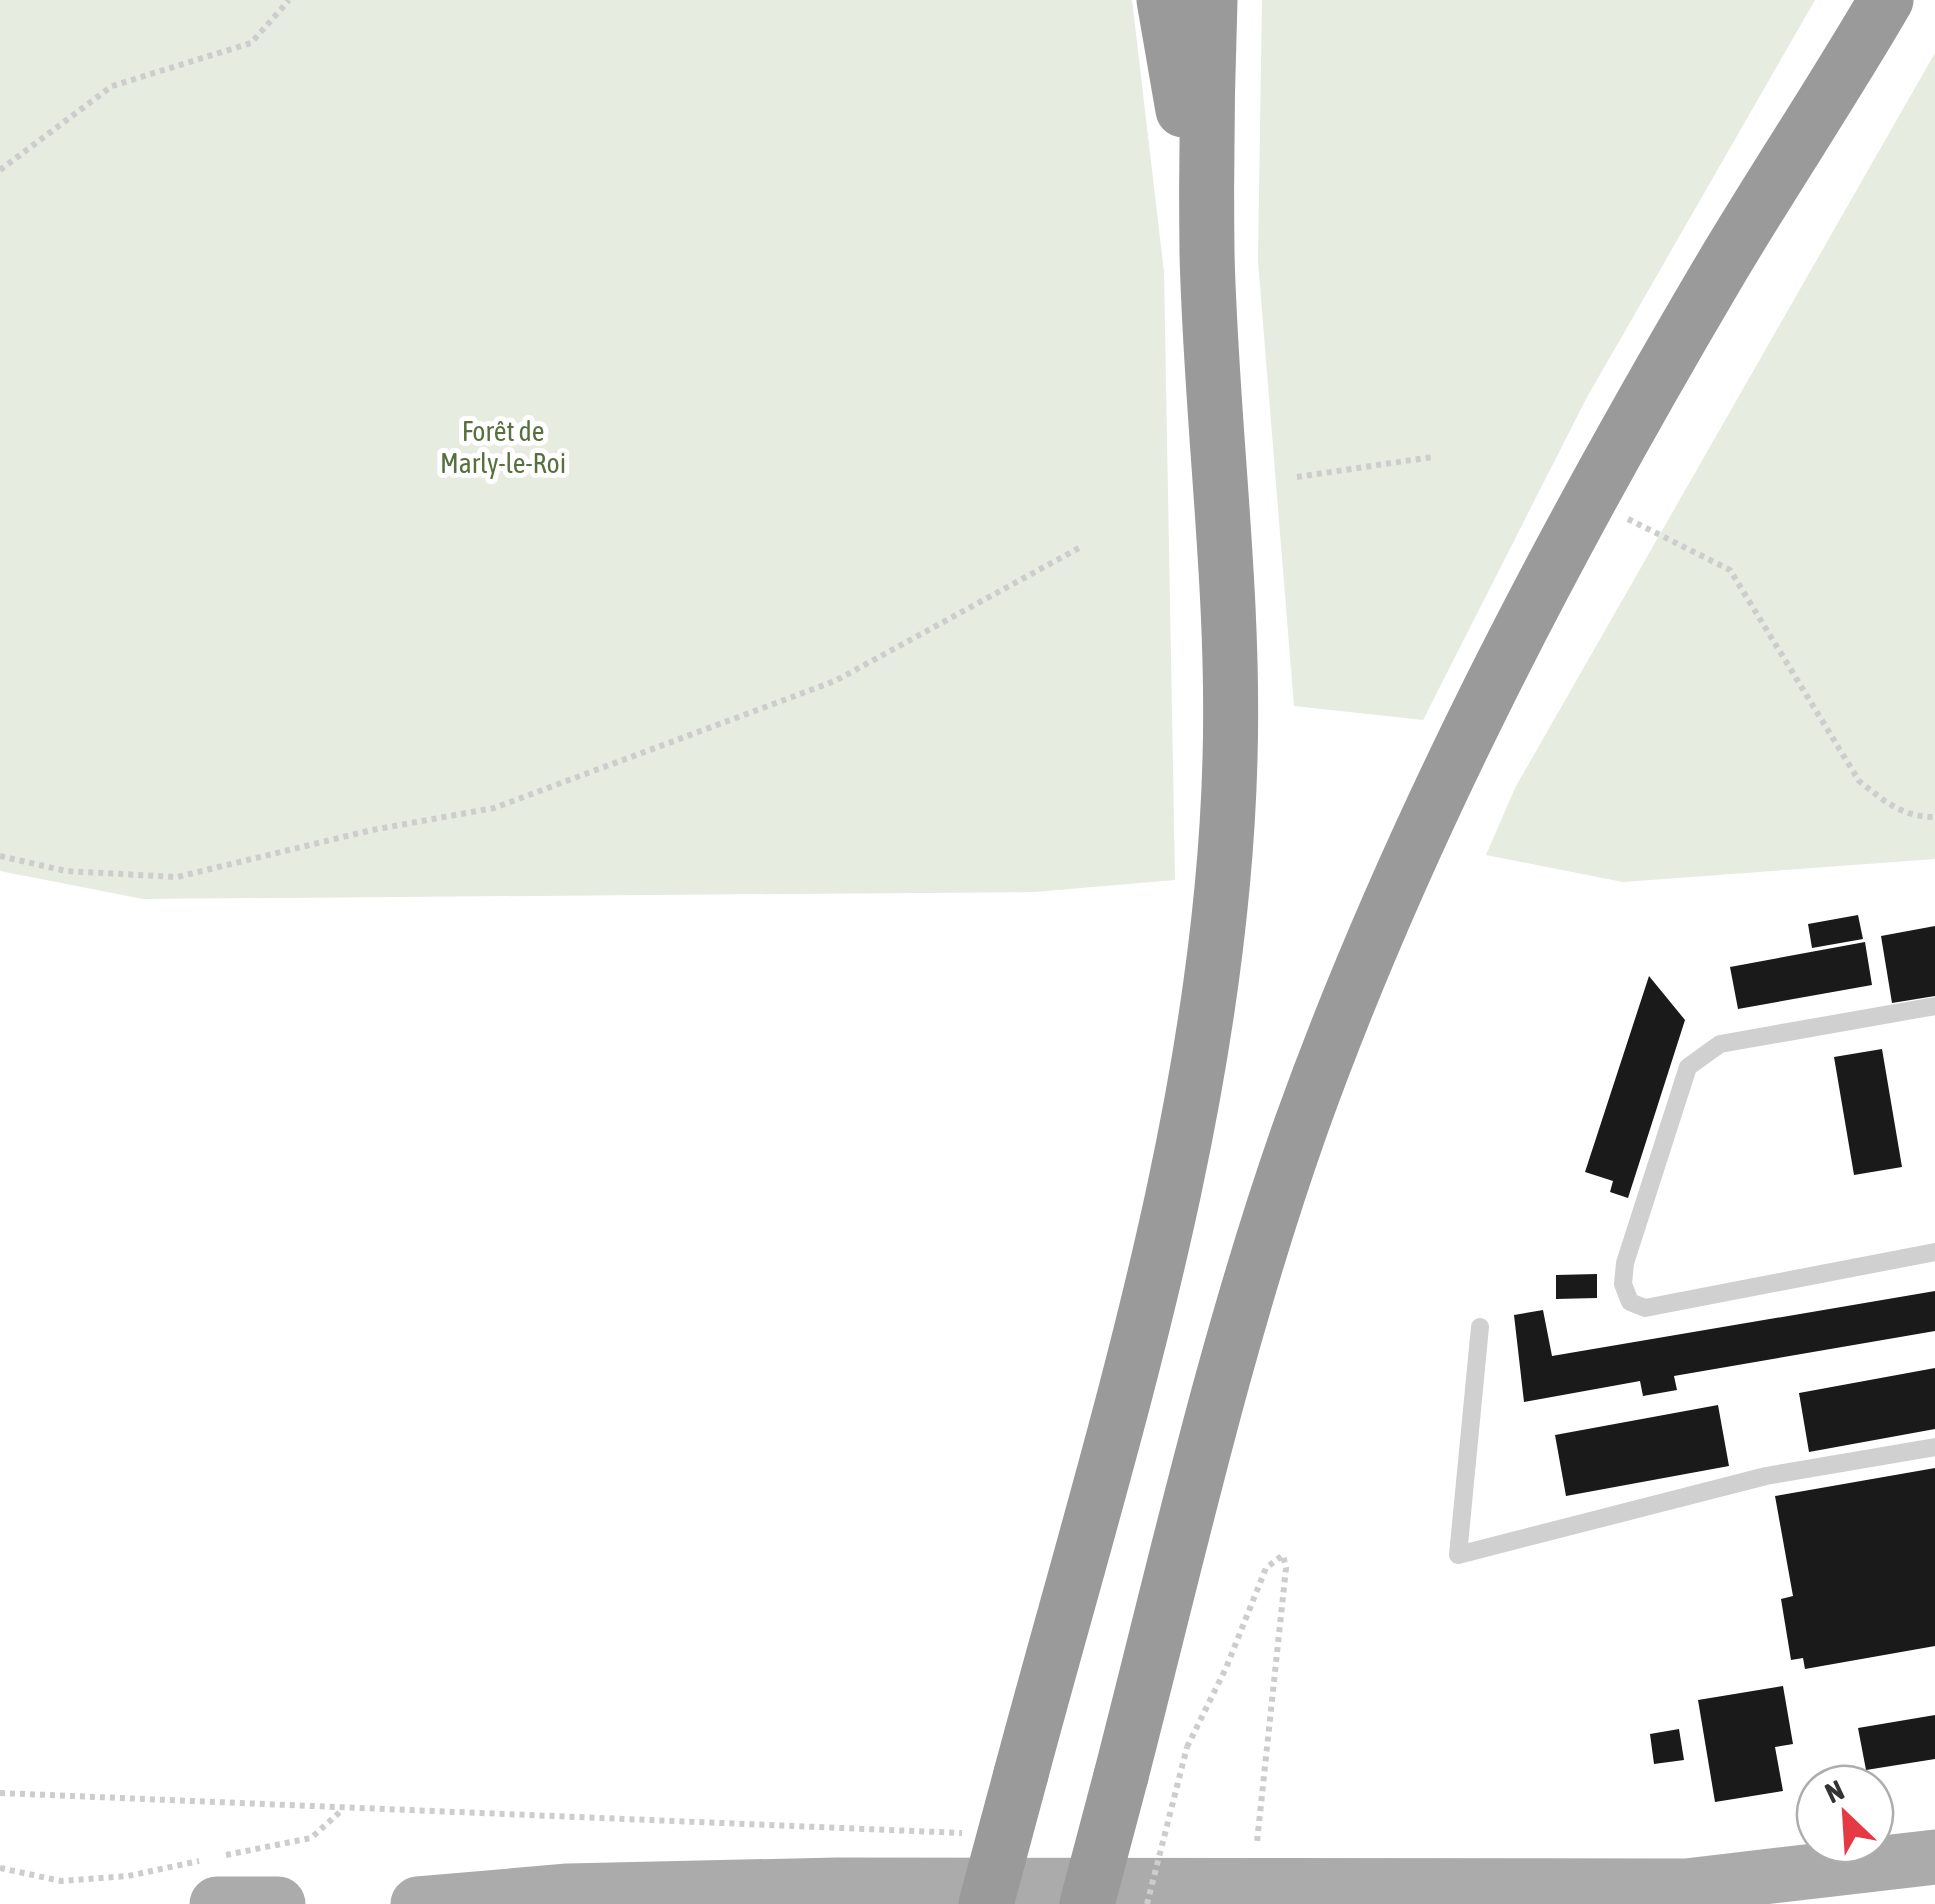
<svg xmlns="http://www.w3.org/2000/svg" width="1935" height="1904" viewBox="0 0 1935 1904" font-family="'Asap Condensed',sans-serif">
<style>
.green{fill:#e6ecdf}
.building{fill:#1a1a1a}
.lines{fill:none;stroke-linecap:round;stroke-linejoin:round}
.path{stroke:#cdcdcd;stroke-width:6;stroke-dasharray:5 5;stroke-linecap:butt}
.service{stroke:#d0d0d0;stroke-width:18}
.primary{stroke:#ababab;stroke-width:55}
.motorway{stroke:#9a9a9a;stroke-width:55}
.path-bridge{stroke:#cdcdcd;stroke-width:6;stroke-dasharray:5 5;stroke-linecap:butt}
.motorway-bridge{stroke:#9a9a9a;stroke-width:55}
.labels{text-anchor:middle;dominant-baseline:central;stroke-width:10;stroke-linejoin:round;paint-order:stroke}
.park-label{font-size:28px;fill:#56703f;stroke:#fff}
</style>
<rect width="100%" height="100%" fill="#fff"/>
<path class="green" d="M0 0H1132L1164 272 1175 880 1034 892 143 899 0 871Z
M1262 0H1815L1586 399 1423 720 1294 706 1258 261Z
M1935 53V859L1623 882 1486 855 1515 788Z"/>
<path class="building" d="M1858 915 1863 939 1812 948 1808 924Z
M1935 926V996L1892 1003 1881 936Z
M1865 942 1872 985 1738 1009 1730 967Z
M1649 976 1685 1020 1628 1198 1610 1192 1613 1181 1585 1172Z
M1882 1049 1902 1167 1854 1175 1834 1057Z
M1597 1274V1298L1556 1299V1275Z
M1935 1291V1331L1674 1376 1677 1390 1643 1396 1640 1381 1524 1402 1514 1315 1543 1310 1552 1356Z
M1935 1368V1429L1809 1452 1799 1393Z
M1718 1405 1729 1466 1566 1496 1555 1435Z
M1935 1468V1646L1805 1669 1803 1658 1791 1660 1781 1599 1793 1596 1775 1496Z
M1783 1686 1793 1744 1775 1747 1783 1791 1715 1802 1698 1700Z
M1935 1715V1759L1866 1770 1858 1728Z
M1679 1729 1684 1760 1654 1764 1650 1734Z"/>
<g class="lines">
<path class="path" d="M0 170 112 86 251 43 289 0
M1297 477 1432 457
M1628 519 1730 570 1859 781C1884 801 1902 817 1935 817
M0 856 66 871 177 877 372 830 494 808 835 681 1079 548
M1187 1747 1226 1668 1266 1568 1283 1555 1286 1568 1257 1842
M0 1793 962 1833
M226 1855 311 1838 341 1811
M0 1868 61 1881 128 1876 199 1861"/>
<path class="service" d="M1935 1006 1720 1044 1688 1067 1625 1263 1623 1284 1630 1302 1645 1308 1935 1252
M1480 1327 1458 1555 1766 1476 1935 1447"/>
<path class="primary" d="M217 1904H278
M418 1904 568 1891 837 1885 1686 1886 1935 1857"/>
<path class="motorway" d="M1164 0 1183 110
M1021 1774C1110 1442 1221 1106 1230 759 1235 590 1211 422 1207 253 1206 169 1207 84 1210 0
M1121 1776C1177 1559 1226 1338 1301 1126 1406 833 1559 543 1717 275 1772 182 1832 93 1886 0"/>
<path class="path-bridge" d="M1147 1904 1187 1747"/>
<path class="motorway-bridge" d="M986 1904 1021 1774
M1087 1904 1121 1776"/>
</g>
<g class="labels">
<g class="park-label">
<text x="503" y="431">Forêt de<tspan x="503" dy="32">Marly-le-Roi</tspan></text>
</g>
</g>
<g transform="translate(1845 1814) rotate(335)"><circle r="48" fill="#ffffff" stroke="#adadad" stroke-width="2.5"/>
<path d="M0-8L18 38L0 25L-18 38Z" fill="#e63946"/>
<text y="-15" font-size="28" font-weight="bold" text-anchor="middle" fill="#333333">N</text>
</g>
</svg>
